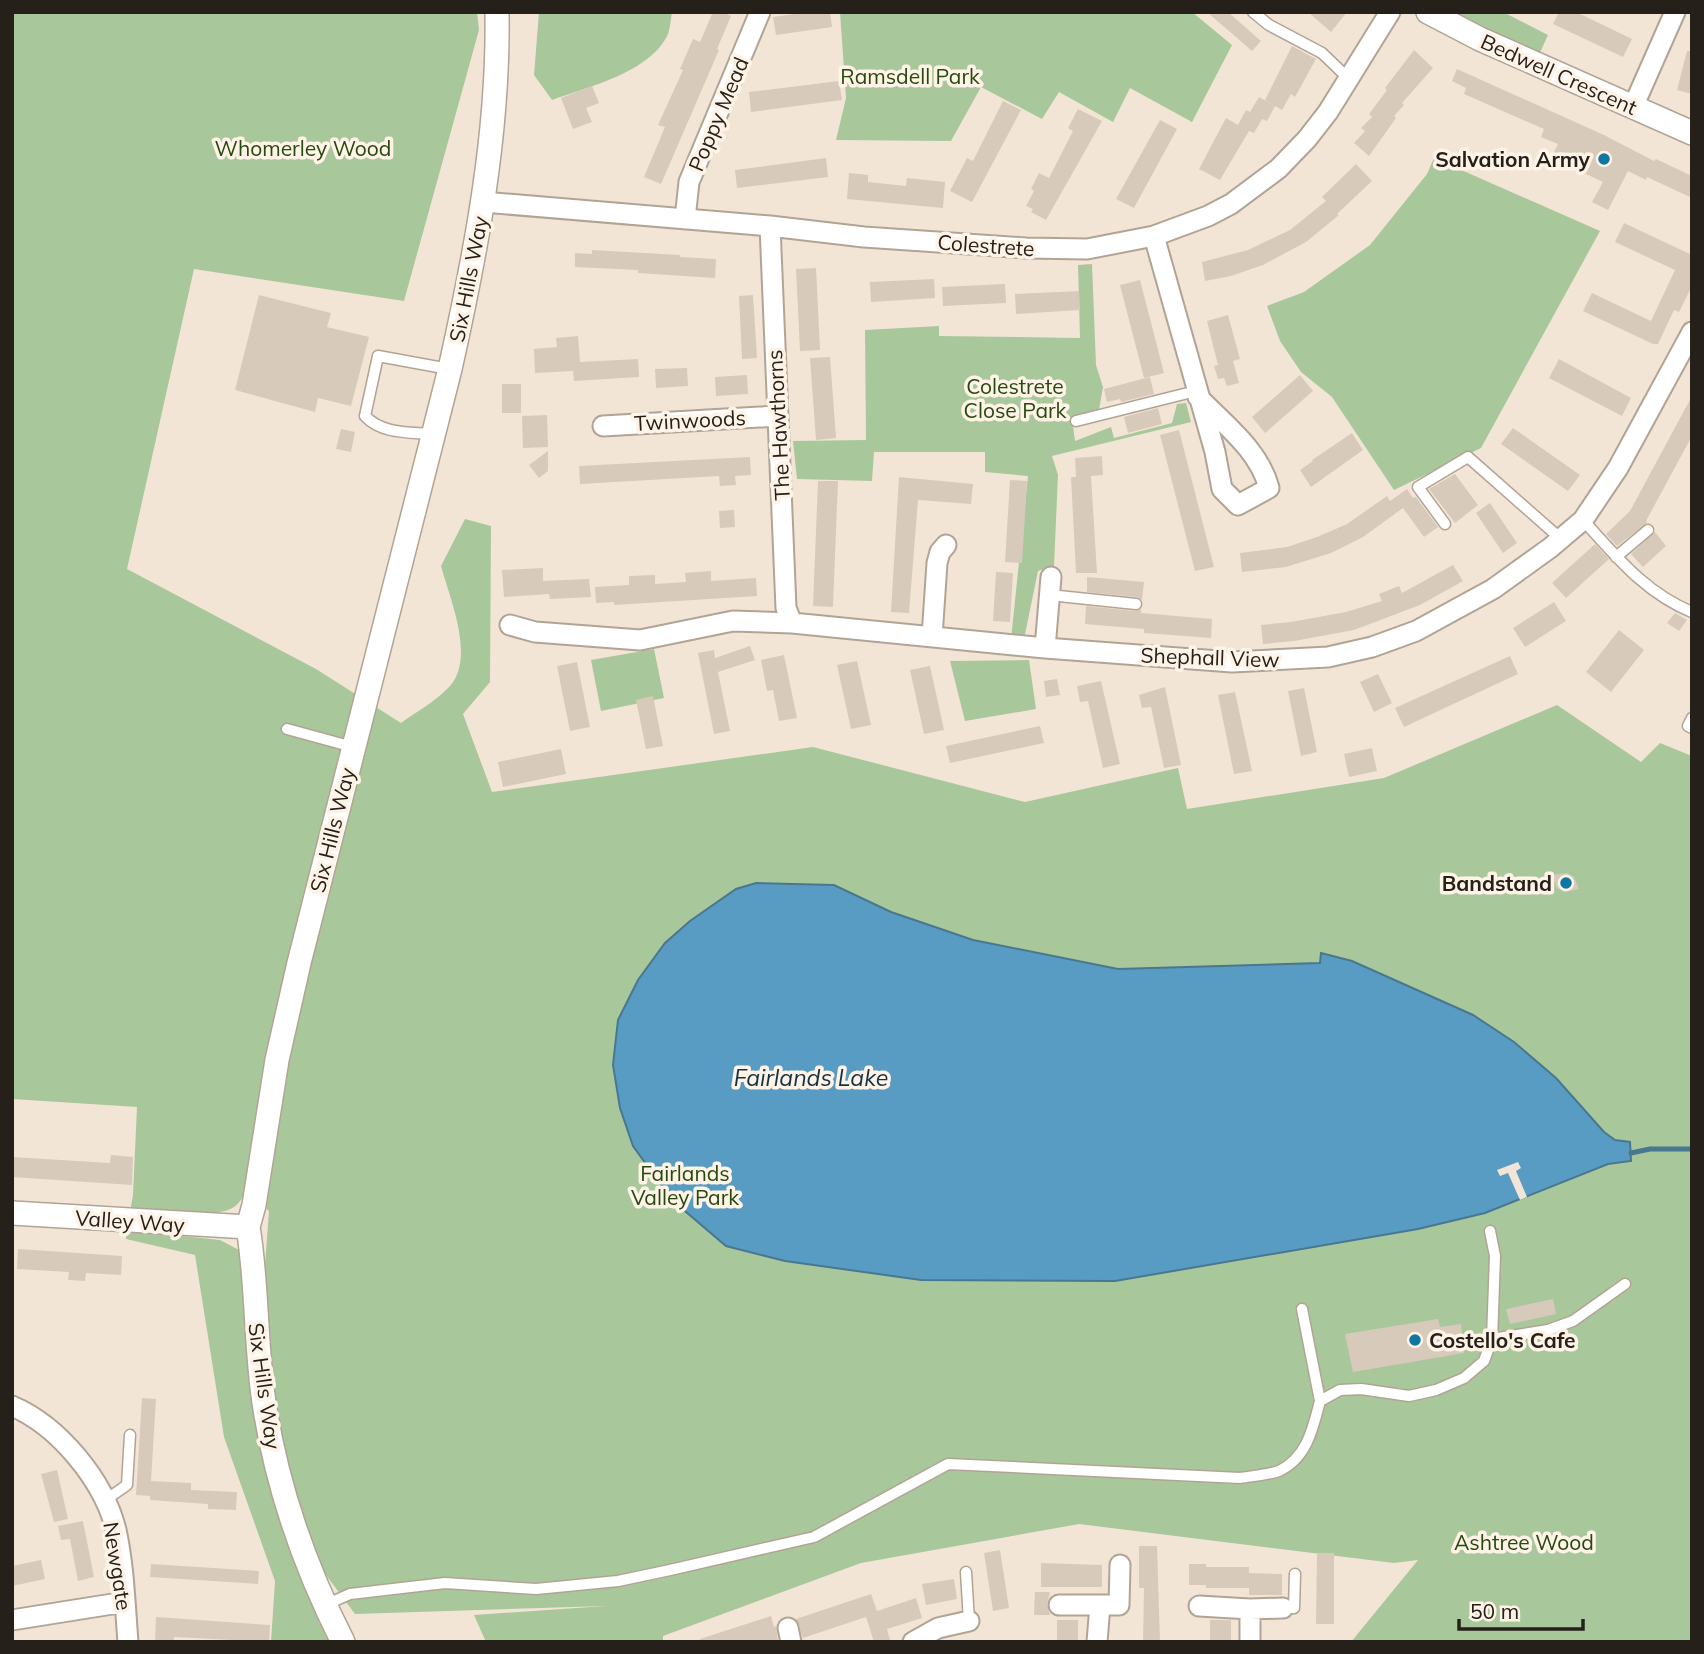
<svg xmlns="http://www.w3.org/2000/svg" width="1704" height="1654" viewBox="0 0 1704 1654" font-family="Mulish,sans-serif">
<style>
.green{fill:#a8c89b}
.water{fill:#599cc3;stroke:#497790;stroke-width:2}
.pier{fill:#f3e5d5}
.lines{fill:none;stroke-linecap:round;stroke-linejoin:round}
.stream{stroke:#497790;stroke-width:5}
.building{fill:#d8caba}
.service-casing{stroke:#b2a495;stroke-width:13}
.minor-casing{stroke:#b2a495;stroke-width:23}
.tertiary-casing{stroke:#b2a495;stroke-width:26}
.service{stroke:#fff;stroke-width:10}
.minor{stroke:#fff;stroke-width:19}
.tertiary{stroke:#fff;stroke-width:23}
.poi-dot{fill:#0f77a2;stroke:#fef3e6;stroke-width:2.5}
.labels{text-anchor:middle;dominant-baseline:central;stroke-width:7;stroke-linejoin:round;paint-order:stroke}
.street-label{font-size:21px;fill:#25201a;stroke:#fef3e6}
.park-label{font-size:21px;fill:#254a0f;stroke:#fef3e6}
.poi-label{font-size:21px;font-weight:bold;fill:#25201a;stroke:#fef3e6;text-anchor:end}
.water-label{font-size:23px;font-style:italic;fill:#143244;stroke:#fef3e6}
</style>
<rect width="100%" height="100%" fill="#f3e5d5"/>
<path class="green" d="M12 12H477L479 30 404 301 194 269 127 569 316 669 401 723C416 712 436 701 449 687 476 659 450 599 441 566L465 519 491 526 490 682 463 714 492 792 813 747 1025 802 1178 768 1187 809 1384 778 1557 705 1641 762 1660 743 1692 756V1642H1351L1418 1560 1394 1563 1079 1524 861 1563 663 1636V1642H486L474 1615 605 1606 355 1614 320 1567 286 1467 267 1354 264 1279 269 1211 247 1191C242 1198 238 1207 228 1210 204 1218 156 1212 130 1212L133 1195 137 1107 12 1099Z
M539 12H672C671 19 670 28 668 34 651 72 588 87 552 100L534 75Z
M840 12H1192L1232 45 1192 122 1130 88 1113 122 1059 92 1042 119 981 87 951 141 836 140 846 98Z
M1448 12H1503L1548 35 1538 57Z
M1434 158 1600 231 1481 448 1394 490 1332 397 1301 372 1280 341 1267 306 1304 292 1370 245 1427 174Z
M1092 264 1096 365 1103 387 1099 410 1072 418 1075 441 1111 427 1114 438 1172 423 1177 404 1186 403 1191 422 1052 456 1058 475 1054 566 1038 571 1024 639H1011L1028 476 985 472V452H874L872 481 797 479 793 441 866 440 865 330 939 326V336L1080 338 1078 265Z
M654 649 664 698 601 711 591 660Z
M1029 660 1036 709 965 721 950 661Z
M127 1230 220 1240 239 1250 243 1259 252 1377 333 1642H271L275 1581 224 1437 195 1255 126 1239Z"/>
<path class="water" d="M756 883 834 885 891 912 973 940 1118 969 1320 963 1321 953 1352 961 1473 1015 1514 1042 1556 1078 1604 1132 1615 1140 1630 1142 1631 1161 1608 1164 1485 1213 1418 1229 1115 1281 921 1280 785 1261 726 1246 672 1200 633 1146 620 1108 613 1065 618 1020 638 980 665 943 690 921 736 889Z"/>
<path class="pier" d="M1518 1162 1521 1168 1516 1171 1527 1197 1520 1200 1508 1173 1500 1176 1497 1170Z"/>
<g class="lines">
<path class="stream" d="M1631 1153 1650 1149H1692"/>
</g>
<path class="building" d="M713 12H722L731 16 717 49 719 50 661 184 644 177 665 127 658 125 683 70 680 69 693 39 700 42Z
M808 12H830L832 27 776 35 773 17Z
M1207 12H1228L1261 41 1252 51Z
M1308 12H1347L1331 32Z
M1559 12H1576L1632 39 1623 57 1553 24Z
M1292 46 1316 59 1295 97 1291 94 1282 110 1265 100Z
M1414 50 1433 68 1402 103 1404 105 1394 116 1396 118 1369 156 1354 143 1365 131 1361 128 1372 117 1369 114 1387 90 1385 88Z
M1687 51H1692V94L1677 90Z
M1457 69 1604 135 1654 161 1656 159 1692 176V198L1647 177 1646 180 1628 171 1608 210 1592 202 1603 182 1584 173 1587 167 1554 152 1558 144 1541 137 1544 129 1464 94 1466 88 1452 81Z
M839 81 842 100 751 112 749 92Z
M592 86 599 103 586 108 592 122 573 129 561 98Z
M1259 97 1275 106 1267 121 1262 119 1254 133 1249 131 1220 180 1199 169 1226 118 1238 125 1246 110 1250 112Z
M1003 101 1021 110 972 202 950 191 967 158 973 161Z
M1078 109 1102 121 1046 220 1031 212 1033 209 1026 206 1034 191 1031 189 1039 173 1049 178 1073 131 1068 128Z
M1160 120 1177 129 1134 208 1116 199Z
M826 158 828 177 737 188 735 170Z
M1356 164 1372 181 1337 214 1339 215 1306 242 1263 265 1231 276 1205 281 1202 262 1248 250 1290 230 1326 201 1322 197Z
M849 173 868 175V182L906 186 907 178 945 182 943 208 847 199Z
M1624 223 1692 255V286L1679 312 1674 310 1658 344H1653L1583 311 1592 293 1651 321 1675 270 1615 242Z
M592 250 680 255V257L716 259 715 278 638 273V270L575 267V253L592 254Z
M816 268 820 350 800 351 796 269Z
M934 279 935 298 871 302 870 282Z
M1140 280 1164 373 1144 378 1120 285Z
M1005 284 1006 303 943 306 942 287Z
M1079 291 1080 310 1016 314 1015 294Z
M259 295 331 313 327 327 369 337 351 406 318 398 315 412 235 390Z
M753 295 757 358 742 359 739 296Z
M1228 315 1240 359 1233 361 1239 383 1227 386 1224 378 1218 379 1214 366 1218 365 1207 321Z
M578 336 580 362 638 359 639 377 574 381 573 371 535 373 534 349 557 347 556 338Z
M830 357 836 438 816 440 810 358Z
M1559 359 1631 398 1622 416 1549 378Z
M687 368 688 386 656 388 655 369Z
M747 375 748 394 716 396 715 377Z
M1300 375 1313 391 1265 433 1252 417Z
M1150 377 1154 394 1121 402 1120 399 1107 402 1104 389Z
M502 384H521V413H502Z
M1692 396V436L1646 521 1647 523 1617 546 1606 534 1630 511Z
M1158 408 1162 424 1128 433 1124 417Z
M547 415 548 447 523 448 522 416Z
M1513 428 1580 475 1568 491 1501 444Z
M341 429 355 432 351 452 336 449Z
M1179 430 1214 567 1195 571 1160 435Z
M1352 433 1363 450 1311 487 1300 470 1313 461 1312 460Z
M548 451V471L539 478 529 465Z
M1102 456 1103 475 1091 476 1097 573H1076L1071 477H1076L1075 458Z
M750 457 751 475 735 476 736 485 720 486 719 476 580 484 579 466Z
M1455 474 1478 505 1455 523 1429 489Z
M899 477 973 484 971 504 918 500 909 613 891 612Z
M1010 480 1027 481 1022 563 1005 562Z
M818 481H838L833 607 813 606Z
M1407 489 1413 498 1416 497 1438 527 1424 537 1403 508 1363 537 1331 553 1286 567 1242 572 1240 553 1287 547 1317 537 1347 524 1387 496 1390 501Z
M1490 503 1517 543 1503 553 1476 513Z
M734 510 735 527 720 528 719 511Z
M1655 532 1666 546 1643 567 1631 554Z
M1595 544 1609 559 1566 598 1552 583Z
M1453 565 1463 581 1420 605 1354 630 1294 641 1263 644 1261 625 1291 622 1346 612 1382 601 1379 594 1399 586 1402 593Z
M543 568V581L589 579 591 597 550 599 549 594 504 597 502 570Z
M711 571V581L756 578 757 596 614 605V602L596 603 595 587 629 585V576L655 575V584L686 582 685 573Z
M996 572 1013 573 1010 622 993 621Z
M1087 577 1144 582 1142 600 1137 597 1087 592Z
M1554 602 1566 621 1525 647 1513 628Z
M1086 606 1135 611 1141 609V613L1212 619 1211 638 1144 633V629L1085 624Z
M1675 613 1687 620 1679 631 1667 623Z
M1619 630 1644 650 1611 692 1586 672Z
M750 646 755 660 718 672 730 731 714 734 698 653 714 650 715 658Z
M784 655 797 718 779 721 773 690 767 691 761 660Z
M1510 656 1518 674 1404 727 1395 708Z
M857 661 871 725 851 729 837 665Z
M577 662 590 727 570 731 557 666Z
M930 666 944 730 924 734 910 670Z
M1378 674 1392 703 1374 712 1360 682Z
M1057 679 1060 695 1046 697 1044 681Z
M1101 681 1120 764 1103 768 1088 701 1080 702 1077 686Z
M1165 687 1181 765 1164 768 1151 707 1142 708 1139 695Z
M1304 688 1317 752 1301 756 1288 691Z
M1235 692 1252 771 1234 774 1218 695Z
M653 696 663 746 646 749 636 700Z
M1040 726 1044 743 950 763 946 746Z
M1372 748 1377 771 1349 777 1344 754Z
M561 749 566 774 503 787 498 762Z
M1567 873 1574 877 1579 889 1564 892 1557 888 1552 875Z
M111 1155 133 1157 132 1185 12 1177V1157L110 1163Z
M18 1249 122 1256 121 1275 86 1273 85 1281 68 1280 69 1272 17 1269Z
M1553 1299 1556 1314 1510 1324 1506 1309Z
M1438 1319 1440 1327 1461 1324 1464 1353 1353 1372 1345 1334Z
M142 1398 156 1399 151 1481 191 1483V1490L237 1492 236 1510 208 1509V1504L150 1500V1496L136 1495Z
M57 1470 68 1519 54 1522 41 1474Z
M83 1521 94 1577 78 1581 70 1539 61 1540 58 1526Z
M1139 1546H1157L1160 1642H1143L1144 1588H1139Z
M1000 1550 1009 1608 993 1611 984 1553Z
M1317 1553H1334V1624H1316Z
M41 1560 45 1579 12 1586V1566Z
M1041 1563 1102 1565V1587H1041Z
M151 1564 259 1571 258 1584 150 1577Z
M1189 1564H1206V1567H1249V1573L1282 1574V1595H1249V1588H1206V1585H1189Z
M954 1579 957 1599 926 1605 922 1584Z
M1035 1592H1050L1047 1604 1050 1615H1034Z
M871 1594 877 1611 916 1598 922 1618 887 1629 890 1640 883 1642H874L866 1617 803 1638 796 1619Z
M771 1616 774 1627 776 1626 778 1642H700V1639Z
M156 1617 270 1625 269 1642 174 1637V1642H155Z
M1057 1620H1078V1642H1057Z
M1210 1620H1231V1642H1210Z"/>
<g class="lines">
<g class="service-casing">
<path id="service" d="M1253 12 1269 25 1322 53 1349 79
M1076 421 1196 391
M431 434C408 432 382 434 365 416L378 356 449 369
M1583 520C1616 556 1645 593 1692 612
M1445 524 1418 487 1468 457 1561 539
M1616 557 1648 530
M1049 595 1136 604
M1692 718 1688 726 1692 728
M287 729 353 747
M1490 1231 1495 1256 1492 1339
M1302 1309 1320 1401
M104 1501 127 1485 130 1435
M966 1572 969 1621
M325 1605 350 1594 445 1583 536 1589 618 1581 670 1570 814 1537 948 1464 1240 1478C1252 1476 1268 1475 1279 1471 1307 1458 1313 1428 1320 1401L1340 1390 1361 1389 1409 1396 1436 1390 1464 1378 1484 1361 1492 1339 1548 1330 1573 1321 1625 1284
M1283 1608H1294L1295 1574"/>
</g>
<g class="minor-casing">
<path id="minor" d="M1633 107 1675 12
M483 202 770 226 864 237 1026 248 1087 249 1154 236 1208 216 1231 204 1278 169 1307 139 1328 112 1390 12
M685 219 689 182 760 12
M770 226 786 608 792 623
M1154 236 1215 452 1222 489 1238 505 1269 488C1259 450 1225 425 1198 397
M603 426 777 416
M510 625 535 632 640 640 733 621 792 623 1045 648 1232 662 1328 657 1372 647 1416 631 1493 589 1550 548 1583 520 1618 468 1692 332
M932 637 937 563 940 552 946 545
M1045 648 1051 577
M12 1406C59 1426 104 1481 116 1530 124 1566 125 1605 128 1642
M1059 1605H1119L1120 1565
M1199 1606 1250 1609
M12 1620 125 1602
M788 1628 791 1642
M913 1642 938 1628 969 1621
M1097 1642 1100 1605
M1250 1642V1609L1283 1608"/>
</g>
<g class="tertiary-casing">
<path id="tertiary" d="M1428 12 1480 39 1692 133
M12 1213 248 1227
M343 1642C306 1569 278 1490 265 1409 255 1349 258 1287 248 1227L254 1205 277 1060 299 963 450 369C476 252 499 133 497 12"/>
</g>
<use href="#service" class="service"/>
<use href="#minor" class="minor"/>
<use href="#tertiary" class="tertiary"/>
</g>
<g class="poi-dot">
<circle cx="1604" cy="159" r="7"/>
<circle cx="1566" cy="883" r="7"/>
<circle cx="1415" cy="1340" r="7"/>
</g>
<g class="labels">
<g class="street-label">
<text transform="translate(1559 74) rotate(24)">Bedwell Crescent</text>
<text transform="translate(718 114) rotate(-67)">Poppy Mead</text>
<text transform="translate(986 245) rotate(4)">Colestrete</text>
<text transform="translate(468 279) rotate(-79)">Six Hills Way</text>
<text transform="translate(690 420) rotate(-3)">Twinwoods</text>
<text transform="translate(778 425) rotate(-93)">The Hawthorns</text>
<text transform="translate(1210 657) rotate(2)">Shephall View</text>
<text transform="translate(332 830) rotate(-76)">Six Hills Way</text>
<text transform="translate(130 1221) rotate(4)">Valley Way</text>
<text transform="translate(265 1386) rotate(82)">Six Hills Way</text>
<text transform="translate(118 1566) rotate(81)">Newgate</text>
</g>
<g class="park-label">
<text x="910" y="76">Ramsdell Park</text>
<text x="303" y="148">Whomerley Wood</text>
<text x="1015" y="386">Colestrete<tspan x="1015" dy="24">Close Park</tspan></text>
<text x="685" y="1173">Fairlands<tspan x="685" dy="24">Valley Park</tspan></text>
<text x="1524" y="1542">Ashtree Wood</text>
</g>
<g class="poi-label">
<text x="1590" y="159">Salvation Army</text>
<text x="1552" y="883">Bandstand</text>
<text x="1429" y="1340" text-anchor="start">Costello's Cafe</text>
</g>
<g class="water-label">
<text x="811" y="1077">Fairlands Lake</text>
</g>
</g>
<rect width="1704" height="1654" fill="none" stroke="#25201a" stroke-width="28"/>
<path d="M1459 1619v10h124v-10" fill="none" stroke="#25201a" stroke-width="3.5"/>
<text x="1470" y="1619" font-size="21" fill="#25201a" stroke="#fef3e6" stroke-width="5" paint-order="stroke">50 m</text>
</svg>
